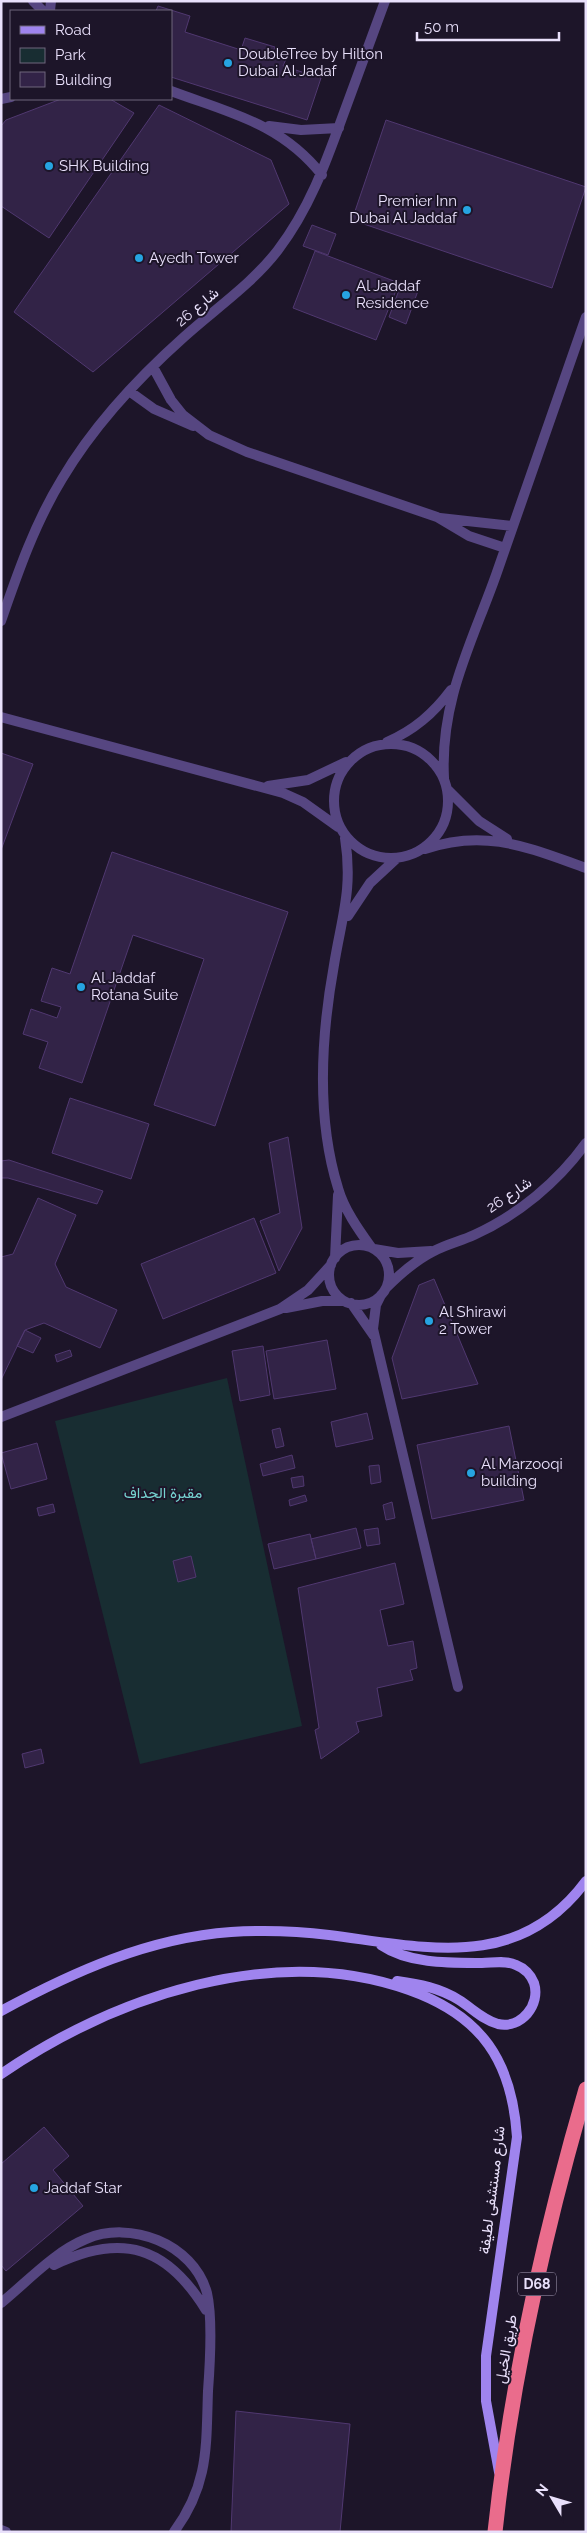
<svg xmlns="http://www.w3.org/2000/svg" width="587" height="2533" viewBox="0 0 587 2533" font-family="Raleway,Vazirmatn,sans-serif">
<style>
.green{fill:#182d32}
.building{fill:#322347;stroke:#503870}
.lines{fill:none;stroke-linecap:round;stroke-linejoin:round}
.minor{stroke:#564681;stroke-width:10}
.tertiary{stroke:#564681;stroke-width:10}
.secondary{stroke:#9f84ee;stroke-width:10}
.motorway{stroke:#ea6c8c;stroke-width:15}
.poi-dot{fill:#26a4e1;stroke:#1d1529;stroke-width:2}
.labels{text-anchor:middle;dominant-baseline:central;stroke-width:4;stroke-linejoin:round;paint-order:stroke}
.shield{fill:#1d1529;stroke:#aca3bc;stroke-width:1}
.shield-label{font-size:14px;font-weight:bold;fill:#e9e0fb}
.poi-label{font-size:15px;fill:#e9e0fb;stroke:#1d1529;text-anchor:start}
.street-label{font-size:15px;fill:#e9e0fb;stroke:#1d1529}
.park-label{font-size:15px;fill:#75d2d0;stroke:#1d1529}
</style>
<rect width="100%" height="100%" fill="#1d1529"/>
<path class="green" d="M227 1378 302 1726 140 1764 55 1421Z"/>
<path class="building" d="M158 6 190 16 185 32 241 50 245 38 275 47 272 54 286 59 283 66 321 78 307 120 171 77V11H156Z
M61 99H110L134 113 49 238 1 206V126L6 120Z
M159 105 271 160 289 204 93 372 14 312Z
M386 120 586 187 552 288 352 220Z
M312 225 336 234 328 255 303 246Z
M315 251 399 283 376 340 293 308Z
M402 282 419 288 406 324 389 317Z
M1 753 33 764 1 850Z
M112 852 288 912 215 1126 154 1105 204 959 133 935 82 1083 39 1068 48 1042 23 1034 31 1009 57 1018 61 1007 41 1001 52 968 70 974Z
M70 1098 149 1124 131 1179 52 1153Z
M288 1137 302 1228 279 1271 260 1221 280 1213 269 1143Z
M9 1160 103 1191 97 1204 8 1178H1V1161Z
M38 1198 76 1215 55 1264 66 1287 117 1310 100 1348 44 1323 25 1330 1 1380V1257L13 1254Z
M254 1218 276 1273 163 1319 141 1264Z
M434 1279 478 1384 402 1399 392 1358 419 1285Z
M25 1330 41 1338 33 1353 17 1346Z
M327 1340 336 1389 274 1399 266 1351Z
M263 1346 270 1395 240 1401 232 1351Z
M70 1350 72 1356 57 1362 55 1355Z
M367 1413 373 1439 336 1447 331 1422Z
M509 1426 524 1500 432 1519 417 1445Z
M280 1428 284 1446 276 1448 272 1430Z
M37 1443 47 1479 11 1489 1 1453Z
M292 1455 295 1468 263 1476 260 1464Z
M379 1465 381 1482 371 1484 369 1466Z
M303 1476 304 1486 293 1488 291 1478Z
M305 1495 307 1501 290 1506 289 1500Z
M392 1502 395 1518 386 1520 383 1505Z
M53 1504 55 1512 39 1516 37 1508Z
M356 1528 361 1548 316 1559 311 1539Z
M378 1528 380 1544 367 1546 364 1530Z
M310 1534 316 1559 274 1569 268 1544Z
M191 1556 196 1577 178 1582 173 1561Z
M395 1563 404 1604 380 1610 388 1646 413 1641 417 1668 410 1670 413 1680 377 1688 382 1716 356 1722 359 1732 321 1759 315 1730 319 1728 298 1588Z
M41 1749 44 1763 25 1768 22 1754Z
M44 2127 69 2156 53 2170 83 2206 6 2271 1 2265V2164Z
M236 2411 350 2424 340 2532H231Z"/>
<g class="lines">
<path class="minor" d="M171 91C230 113 281 123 322 175
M269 126 301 130 339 128
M153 367 171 400 183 415 209 435 247 452 437 517 469 536 505 548
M129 391 154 409 193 426
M440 518 512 526
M1 621C18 572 35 523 62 479 94 425 138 378 184 337 216 308 252 284 278 250 309 209 325 165 342 118 356 79 371 40 385 1
M1 717 283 793 303 802 338 827
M387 742C414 730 433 714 451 690
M334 801a57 57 0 1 1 114 0a57 57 0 1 1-114 0Z
M444 778C440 701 471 645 496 575 526 489 556 403 586 317
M268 786 308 780 346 762
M447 789 479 821 507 839
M345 838C353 889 342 916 334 965 321 1037 316 1117 338 1188 344 1209 358 1229 371 1247
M425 849C486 828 529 848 586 868
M348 916 370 883 397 858
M329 1275a30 30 0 1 1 60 0a30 30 0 1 1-60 0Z
M374 1249 398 1253 431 1251
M335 1258 338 1195
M386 1288C400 1274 416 1260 434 1251 447 1244 461 1241 474 1235 518 1215 558 1182 586 1143
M381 1295 376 1305 373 1329 458 1687
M351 1303 374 1336
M286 1308 322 1301H344
M1 1417 280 1309 308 1290 331 1265
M54 2265C123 2232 167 2247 206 2310
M1 2303C27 2282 54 2252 86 2239 130 2220 193 2243 207 2293 213 2319 210 2364 208 2391 206 2447 209 2484 174 2532
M1 2530 6 2532"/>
<path class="tertiary" d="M33 1 43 11
M50 11 51 1
M1 99 11 97"/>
<path class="secondary" d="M381 1945C409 1964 450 1963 482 1963 492 1963 506 1960 516 1965 524 1968 531 1975 534 1983 541 2005 521 2029 498 2024 483 2020 472 2008 459 2000 440 1988 419 1984 397 1981
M1 2011C73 1972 148 1938 231 1932 264 1930 297 1931 329 1935 425 1947 518 1973 586 1881
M1 2074C116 1996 273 1942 409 1990 482 2016 512 2061 517 2137L486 2356V2401L499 2472"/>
<path class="motorway" d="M495 2532C511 2382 544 2233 586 2089"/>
</g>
<g class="poi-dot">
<circle cx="228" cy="63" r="5"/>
<circle cx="49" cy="166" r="5"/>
<circle cx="467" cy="210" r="5"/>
<circle cx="139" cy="258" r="5"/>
<circle cx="346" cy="295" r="5"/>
<circle cx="81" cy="987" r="5"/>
<circle cx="429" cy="1321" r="5"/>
<circle cx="471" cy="1473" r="5"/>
<circle cx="34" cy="2188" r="5"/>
</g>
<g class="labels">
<rect class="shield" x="518" y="2272.5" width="38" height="23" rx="4"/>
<g class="shield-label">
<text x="537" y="2284">D68</text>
</g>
<g class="poi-label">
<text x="238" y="54">DoubleTree by Hilton<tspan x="238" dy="17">Dubai Al Jadaf</tspan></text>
<text x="59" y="166">SHK Building</text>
<text x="457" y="201" text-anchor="end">Premier Inn<tspan x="457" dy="17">Dubai Al Jaddaf</tspan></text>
<text x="149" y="258">Ayedh Tower</text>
<text x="356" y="286">Al Jaddaf<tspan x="356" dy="17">Residence</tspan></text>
<text x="91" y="978">Al Jaddaf<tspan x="91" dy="17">Rotana Suite</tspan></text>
<text x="439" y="1312">Al Shirawi<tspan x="439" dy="17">2 Tower</tspan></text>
<text x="481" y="1464">Al Marzooqi<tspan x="481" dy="17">building</tspan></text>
<text x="44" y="2188">Jaddaf Star</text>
</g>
<g class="street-label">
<text transform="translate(197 307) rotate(-40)">شارع 26</text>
<text transform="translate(509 1195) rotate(-34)">شارع 26</text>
<text transform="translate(492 2190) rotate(-83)">شارع مستشفى لطيفة</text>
<text transform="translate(506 2349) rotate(-80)">طريق الخيل</text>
</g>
<g class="park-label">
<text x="163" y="1493">مقبرة الجداف</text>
</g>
</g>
<rect width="587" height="2533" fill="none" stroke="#e9e0fb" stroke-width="5"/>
<rect x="10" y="10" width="162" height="90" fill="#1d1529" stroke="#6f667d"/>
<rect x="20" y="26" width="25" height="8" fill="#9f84ee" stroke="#6f667d"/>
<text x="55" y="35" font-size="15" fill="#e9e0fb">Road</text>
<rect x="20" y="48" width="25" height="15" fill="#182d32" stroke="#6f667d"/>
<text x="55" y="60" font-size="15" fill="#e9e0fb">Park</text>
<rect x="20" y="72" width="25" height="15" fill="#322347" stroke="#6f667d"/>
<text x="55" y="85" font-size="15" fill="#e9e0fb">Building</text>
<g transform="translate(552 2498) rotate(308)" stroke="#1d1529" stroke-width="4" paint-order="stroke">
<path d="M0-4L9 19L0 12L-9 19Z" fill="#e9e0fb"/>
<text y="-8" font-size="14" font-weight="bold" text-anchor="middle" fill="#e9e0fb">N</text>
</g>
<path d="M417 32v8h142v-8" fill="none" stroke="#e9e0fb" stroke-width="2.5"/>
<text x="424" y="32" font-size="15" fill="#e9e0fb" stroke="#1d1529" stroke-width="4" paint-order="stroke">50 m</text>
</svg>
